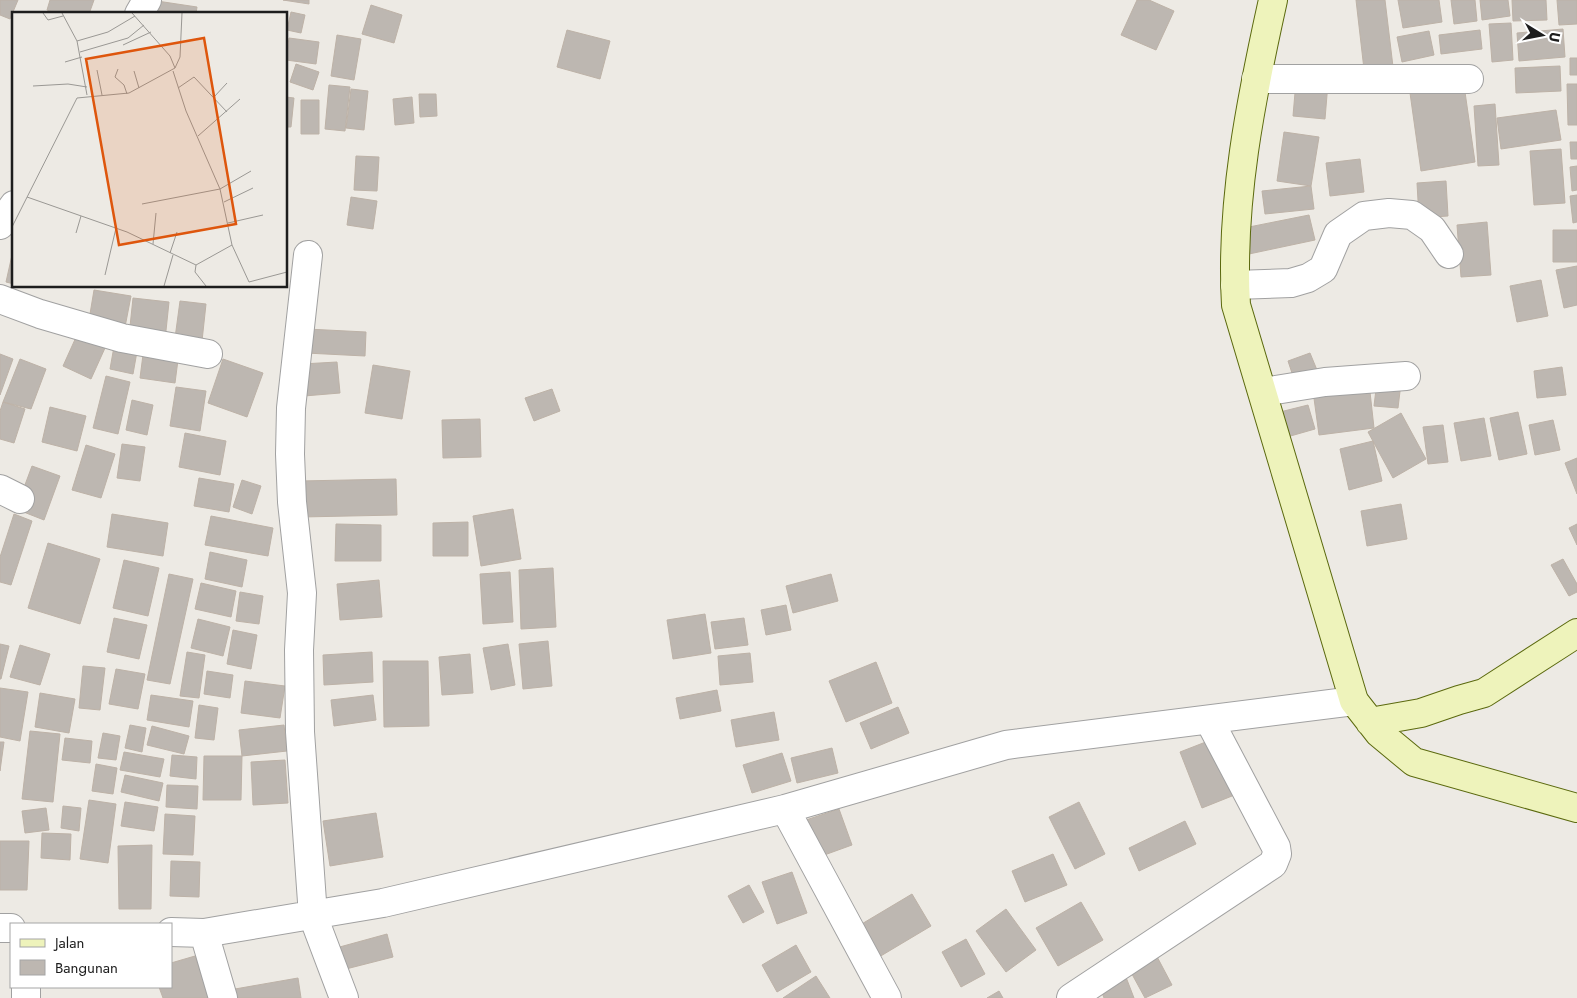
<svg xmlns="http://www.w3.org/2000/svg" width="1577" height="998" viewBox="0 0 1577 998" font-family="Jost,sans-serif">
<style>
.building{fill:#bdb7b1;stroke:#bdb2a7}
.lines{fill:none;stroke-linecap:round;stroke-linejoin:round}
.street-casing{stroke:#a1a1a1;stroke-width:30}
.secondary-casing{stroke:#5b690e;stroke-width:30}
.street{stroke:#fff;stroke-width:28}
.secondary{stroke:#eef3bb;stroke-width:28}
.inset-road{fill:none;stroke:#9a9894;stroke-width:1}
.view{fill:#de560d;fill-opacity:0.15;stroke:#de560d;stroke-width:2.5}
.inset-edge{fill:none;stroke:#1d1d1d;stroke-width:2.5}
</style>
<rect width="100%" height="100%" fill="#edeae4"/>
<path class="building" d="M0 0H18L10 19 0 15Z
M50 0H94L89 14H59L47 10Z
M283 0H309V4Z
M1137 0H1149L1174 11 1156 50 1121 35Z
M1356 0H1385L1394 75 1365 78Z
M1398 0H1439L1442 22 1403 28Z
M1451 0H1475L1477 21 1454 24Z
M1480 0H1508L1510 16 1482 20Z
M1512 0H1546L1547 20 1513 21Z
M1557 0H1577V24L1559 25Z
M157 1 197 7 196 14H155Z
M371 5 402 15 394 43 362 34Z
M291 12 305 15 301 33 287 30Z
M1511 23 1513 60 1492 62 1489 24Z
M1563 29 1565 57 1519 61 1517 33Z
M567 30 610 41 600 79 557 67Z
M1480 30 1482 49 1441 54 1439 35Z
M1429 31 1434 55 1402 62 1397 37Z
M337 35 361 39 354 80 331 76Z
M289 38 319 42 316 64 286 60Z
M1570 58H1577V75H1570Z
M296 64 319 72 313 90 290 82Z
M1560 66 1561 91 1516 93 1515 68Z
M1296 81 1328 83 1325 119 1293 116Z
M1567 84H1577V125H1568Z
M329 85 350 87 345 131 325 129Z
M1464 85 1475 162 1421 171 1410 93Z
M351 89 368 91 364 130 346 128Z
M419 94H436L437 116 420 117Z
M286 97 294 98 291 127H286Z
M412 97 414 123 395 125 393 99Z
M301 100H319V134H301Z
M1495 104 1499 165 1478 166 1474 106Z
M1556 110 1561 140 1501 149 1497 118Z
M1284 132 1319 137 1311 186 1277 181Z
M1570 142H1577V159H1571Z
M1561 149 1565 203 1534 205 1530 151Z
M356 156 379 157 377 191 354 190Z
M1360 159 1364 192 1330 196 1326 163Z
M1577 166V190L1572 191 1570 167Z
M1446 181 1448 216 1419 218 1417 183Z
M1311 186 1314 209 1265 214 1262 191Z
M1577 195V222L1573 223 1570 196Z
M351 197 377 201 373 229 347 225Z
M1309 215 1315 240 1249 254 1244 228Z
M1487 222 1491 275 1461 277 1457 225Z
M1553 230H1577V262H1553Z
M14 246V284L6 282Z
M1577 266V305L1564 308 1556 270Z
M1541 280 1548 316 1517 322 1510 286Z
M94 290 131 296 125 327 89 320Z
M133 298 169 302 165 340 129 336Z
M180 301 206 304 202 341 175 338Z
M307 329 366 332 365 356 306 353Z
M77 335 105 348 91 379 63 366Z
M115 341 138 346 133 374 110 369Z
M144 347 179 352 175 383 140 378Z
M1310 353 1317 370 1294 379 1288 361Z
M0 354 13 359 0 395Z
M20 359 46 369 31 409 3 402Z
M223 359 263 373 247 417 208 403Z
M337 362 340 393 304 396 302 364Z
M373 365 410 371 402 419 365 413Z
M1562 367 1566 395 1537 398 1534 371Z
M106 376 130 382 118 434 93 428Z
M1377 381 1401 383 1398 408 1374 406Z
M1369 383 1374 428 1319 435 1313 391Z
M176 387 206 391 200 431 170 426Z
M552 389 560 411 534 421 525 398Z
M132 400 153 405 147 435 126 430Z
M3 402 25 409 14 443 0 439V411Z
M1308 405 1315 429 1287 437 1280 412Z
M50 407 86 416 77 451 42 442Z
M1518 412 1527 454 1499 460 1490 418Z
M1401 413 1426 459 1393 478 1368 432Z
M1484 418 1491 456 1461 461 1454 423Z
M480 419 481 457 443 458 442 420Z
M1553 420 1560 450 1535 455 1529 425Z
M1443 425 1448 462 1428 464 1423 427Z
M185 433 226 441 220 475 179 467Z
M1373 441 1382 481 1349 490 1340 449Z
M122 444 145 447 140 481 117 478Z
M86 445 115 454 101 498 72 490Z
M1577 458V494L1565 463Z
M32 466 60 476 44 520 16 509Z
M199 478 234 484 229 512 194 506Z
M396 479 397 515 301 517 300 481Z
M242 480 261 486 252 514 233 507Z
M1401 504 1407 539 1367 546 1361 511Z
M513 509 521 559 481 566 473 516Z
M14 514 32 521 11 585 0 582V557Z
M112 514 168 523 163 556 107 547Z
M211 516 273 528 268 556 205 545Z
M468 522V556H433V523Z
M336 524 381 525V561H335Z
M1577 524V545L1569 528Z
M48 543 100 559 80 624 28 608Z
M210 552 247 560 242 587 205 579Z
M1563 559 1577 584V592L1569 596 1551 565Z
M124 560 159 568 148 616 113 608Z
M553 568 556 627 521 629 519 570Z
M510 572 513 622 483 624 480 574Z
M169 574 193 579 170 684 147 680Z
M831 574 838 601 793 613 786 586Z
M379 580 382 617 340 620 337 584Z
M201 583 236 591 231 617 195 609Z
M240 592 263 596 259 624 236 621Z
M786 605 791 630 766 635 761 610Z
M705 614 711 653 673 659 667 620Z
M114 618 147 625 139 659 107 652Z
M744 618 748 645 715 649 711 622Z
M198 619 230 627 223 656 191 648Z
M233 630 257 635 251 669 227 664Z
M548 641 552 686 523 689 519 644Z
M0 644 9 646 1 679H0Z
M508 644 515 685 491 690 483 648Z
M20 645 50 654 40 685 10 677Z
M187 652 205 655 199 698 180 696Z
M372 652 373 682 324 685 323 655Z
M750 653 753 682 720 685 718 656Z
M470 654 473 693 442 695 439 657Z
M383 661H428L429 726 384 727Z
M876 662 892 703 846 722 829 681Z
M83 666 105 668 100 710 79 708Z
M116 669 145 674 138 709 109 704Z
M207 671 233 675 230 698 204 694Z
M245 681 285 686 280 718 241 713Z
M0 688 28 692 20 741 0 737Z
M717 690 721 711 680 719 676 698Z
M40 693 75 699 69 733 35 727Z
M151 695 193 701 189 727 147 720Z
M373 695 376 720 334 726 331 700Z
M199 705 218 708 214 740 195 738Z
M898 707 909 733 871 749 860 723Z
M774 712 779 740 736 747 731 720Z
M130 725 146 728 142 752 125 748Z
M284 725 287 751 242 756 239 730Z
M152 726 189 736 184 754 147 745Z
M30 731 60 734 53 802 22 799Z
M103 733 120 736 116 760 98 758Z
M65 738 92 741 90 763 62 760Z
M1216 738 1237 794 1202 808 1180 752Z
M0 742H4L0 771Z
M832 748 838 773 797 783 791 758Z
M124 752 164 759 160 777 120 770Z
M782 753 791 781 752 793 743 765Z
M172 755 197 757 196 779 170 776Z
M204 756H242L241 800H203Z
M285 760 288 803 253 805 251 762Z
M96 764 117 768 113 794 92 791Z
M125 775 163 783 159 801 121 792Z
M167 785 198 786 197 809 166 807Z
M89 800 116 804 108 863 80 859Z
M125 802 158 807 154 831 121 826Z
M1079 802 1105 854 1075 869 1049 817Z
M63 806 81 808 79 831 61 828Z
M46 808 49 830 25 833 22 811Z
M839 809 852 845 816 858 803 821Z
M376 813 383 857 330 866 323 821Z
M165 814 195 816 193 855 163 854Z
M1185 821 1196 844 1139 871 1129 848Z
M42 833 71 834 70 860 41 858Z
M0 841H29L27 890H0Z
M152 845 151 909H119L118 846Z
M1053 854 1067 885 1025 902 1012 871Z
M171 861 200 862 199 897 170 896Z
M792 872 807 913 777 924 762 882Z
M749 885 764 912 743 923 728 896Z
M912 894 931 926 879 957 860 925Z
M1081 902 1103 940 1058 966 1036 928Z
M1006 909 1036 950 1006 972 976 931Z
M387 934 393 957 342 970 336 948Z
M966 939 985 974 961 987 942 952Z
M796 945 811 972 777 992 762 965Z
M1154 951 1172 985 1145 998 1127 965Z
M195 956 210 998H163L159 987H171V963Z
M1124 972 1134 998H1104L1098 982Z
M816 976 830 998H783Z
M298 978 301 998H237L235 989Z
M999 991 1003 998H987Z"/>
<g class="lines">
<g class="street-casing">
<path id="street" d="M139 14 147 0
M1256 79H1469
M0 225 14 205
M308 255 291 408 290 454 292 502 302 593 299 650 300 732 313 916 344 998
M1235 285 1291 283 1308 278 1323 269 1338 234 1364 216 1389 213 1412 215 1432 229 1449 254
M0 299 40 314 122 338 208 354
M1263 392 1325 382 1406 376
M0 489 20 499
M785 809 887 998
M0 928H11
M171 932 204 933 383 903 785 809 1006 745 1354 701
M204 933 223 998
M26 987V998
M1071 998 1273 864 1277 854 1276 847 1209 720"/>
</g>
<g class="secondary-casing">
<path id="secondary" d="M1273 0C1251 99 1230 203 1236 305L1354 701 1379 733 1414 762 1577 808
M1370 722 1421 713 1459 700 1484 693 1577 633"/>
</g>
<use href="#street" class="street"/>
<use href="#secondary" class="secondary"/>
</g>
<g transform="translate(12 12)">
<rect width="275" height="275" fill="#edeae4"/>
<path class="inset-road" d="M31 1 36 8 51 4M50 1 65 29 75 83M120 1 158 44 163 56M65 29 96 20 123 4M111 33 139 20M68 40 116 26 132 13M53 50 70 45M106 57 103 65 112 73 115 82M85 58 90 83M122 59 127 76M161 59 174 99 208 177 220 233 237 270 275 260M21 74 56 72 75 75M166 76 182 65 215 100M202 85 215 71M186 124 228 87M15 185 115 220 184 253 220 233M212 190 241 176M130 192 208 177 239 159M216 211 251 203M0 215 65 86 117 81 163 56 168 45 170 1M64 221 69 204M141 232 144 201M158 241 165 220M184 253 183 260 194 274M93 263 104 216M152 274 161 243"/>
<path class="view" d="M192 26 224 212 107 233 74 47Z"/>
<rect width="275" height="275" class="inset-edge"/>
</g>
<rect x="10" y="923" width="162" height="65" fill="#ffffff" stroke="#a5a5a5"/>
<rect x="20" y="939" width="25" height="8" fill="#eef3bb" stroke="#a5a5a5"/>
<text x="55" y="948" font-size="15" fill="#1d1d1d">Jalan</text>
<rect x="20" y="960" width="25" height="15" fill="#bdb7b1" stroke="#a5a5a5"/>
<text x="55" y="973" font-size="15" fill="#1d1d1d">Bangunan</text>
<g transform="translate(1542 35) rotate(100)" stroke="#ffffff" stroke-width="4" paint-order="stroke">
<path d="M0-4L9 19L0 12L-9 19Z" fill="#1d1d1d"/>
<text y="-8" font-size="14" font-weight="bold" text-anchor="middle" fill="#1d1d1d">U</text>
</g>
</svg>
